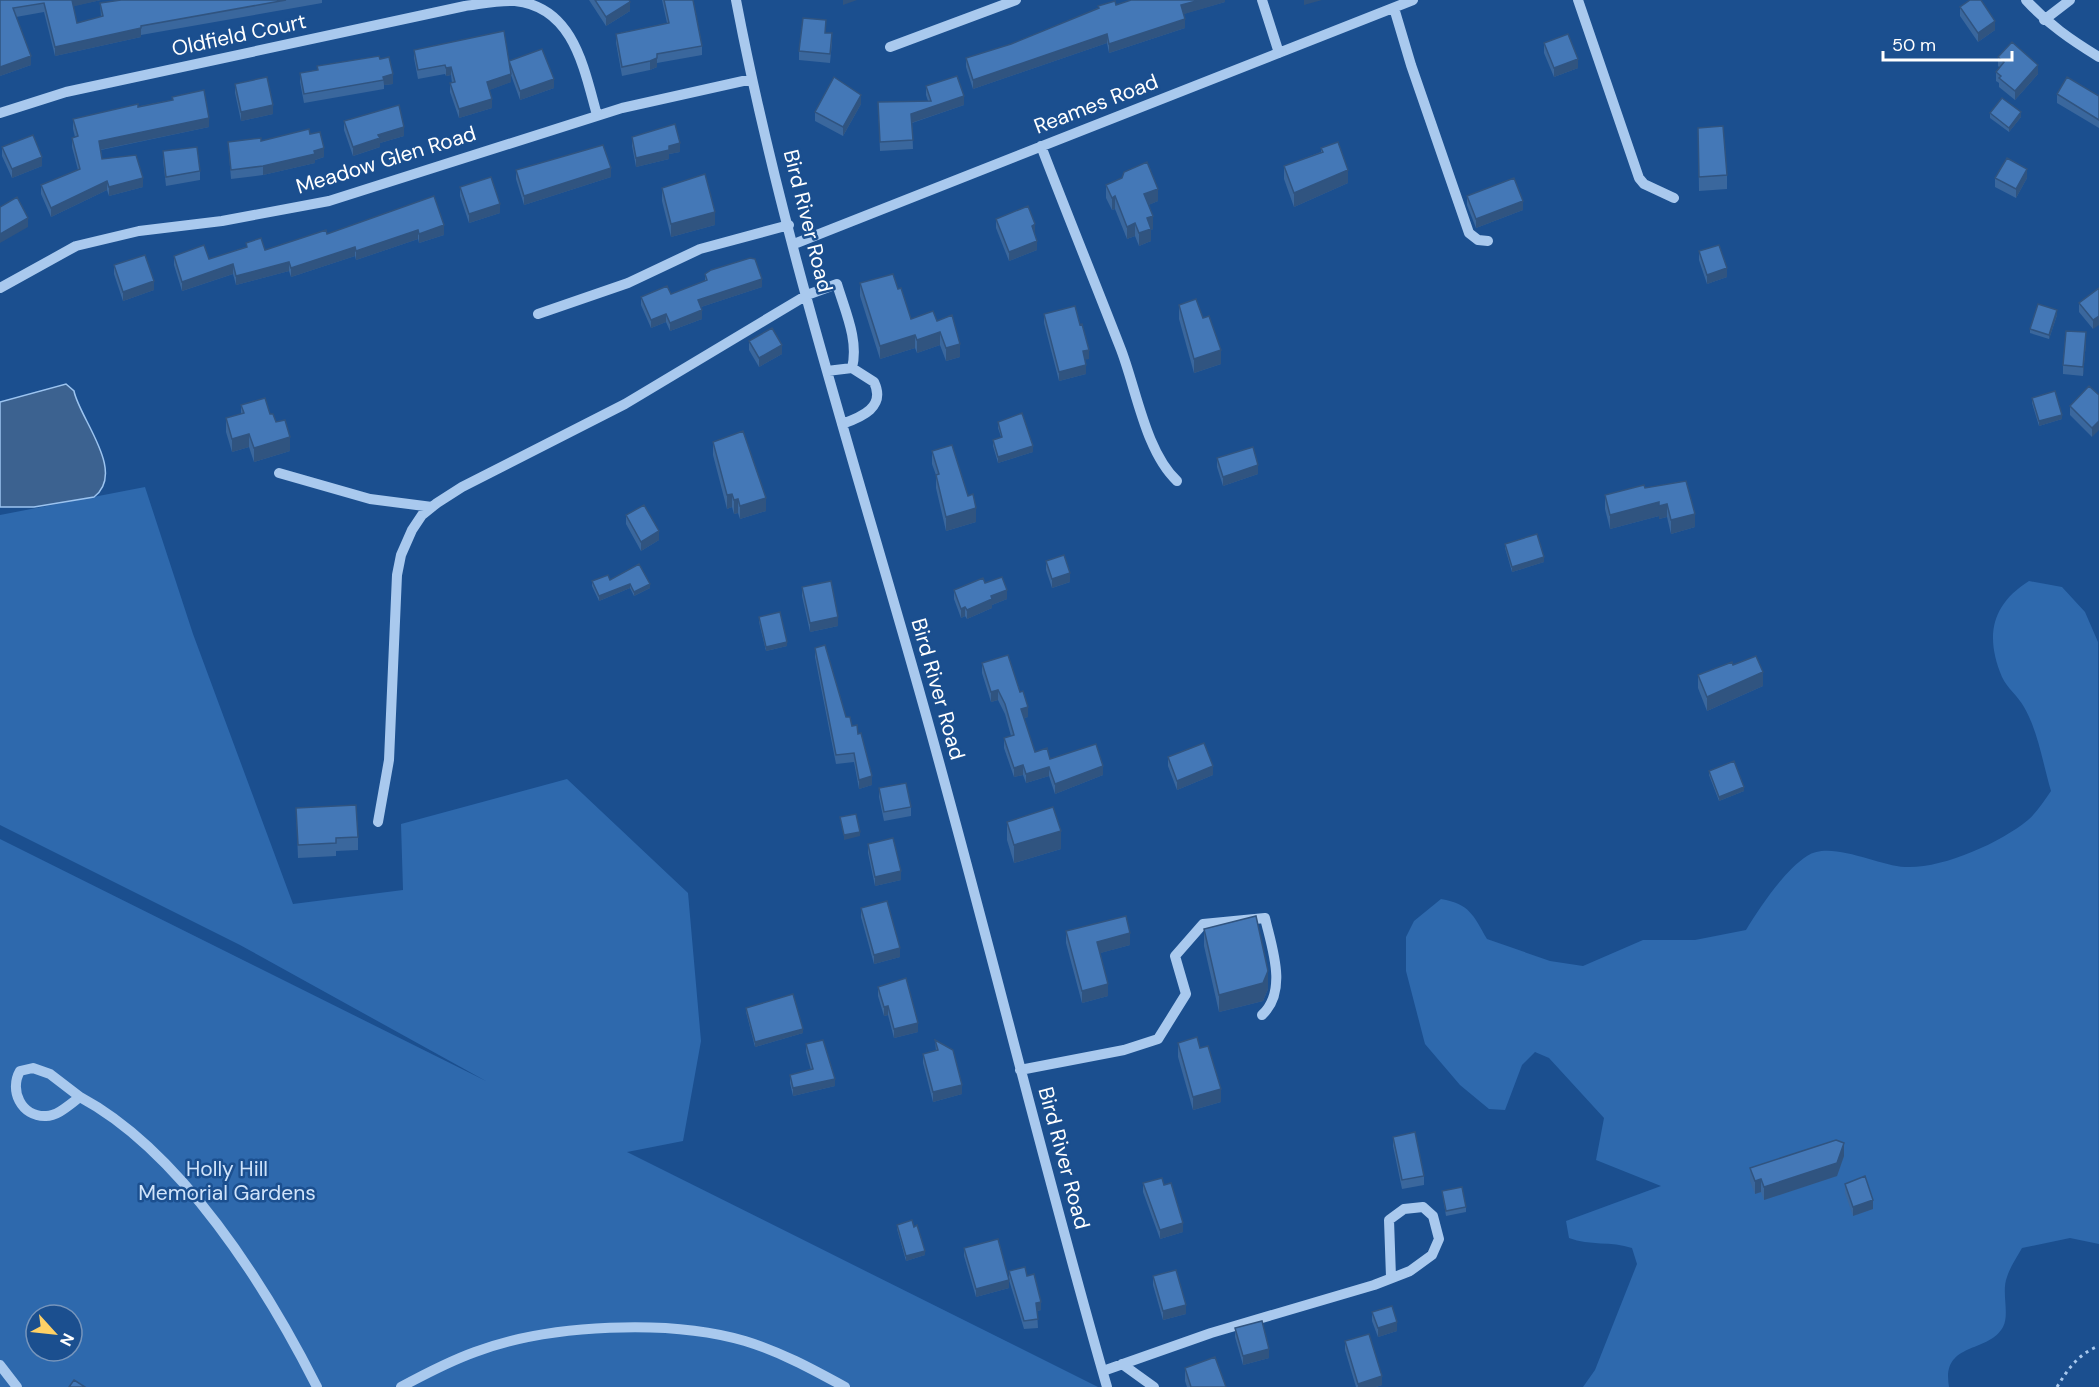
<svg xmlns="http://www.w3.org/2000/svg" width="2099" height="1387" viewBox="0 0 2099 1387" font-family="'DM Sans',sans-serif">
<style>
.green{fill:#2e69ad;fill-rule:evenodd}
.water{fill:#3c6290;stroke:#9cc4f0;stroke-width:1.5}
.lines{fill:none;stroke-linecap:round;stroke-linejoin:round}
.path{stroke:#a9c9ee;stroke-width:3;stroke-dasharray:3 4.5;stroke-linecap:butt}
.minor{stroke:#a9c9ee;stroke-width:10}
.wall{fill:#3a679d}
.shaded-wall{fill:#305480}
.building{fill:#4478b7;stroke:#305480;stroke-width:1.5}
.labels{text-anchor:middle;dominant-baseline:central;stroke-width:5;stroke-linejoin:round;paint-order:stroke}
.street-label{font-size:21px;fill:#fff;stroke:#1b4f8f}
.park-label{font-size:21px;fill:#cfe3fa;stroke:#1b4f8f}
</style>
<rect width="100%" height="100%" fill="#1b4f8f"/>
<path class="green" d="M145 487 193 634 293 904 403 890 401 824 567 779 688 893 701 1041 683 1141 627 1152 1098 1387H0V839L486 1081 240 945 0 825V515ZM36 1315H72V1351H36Z
M2029 581 2062 587 2085 612 2098 642 2099 1244 2070 1238 2022 1248C2017 1257 2010 1267 2007 1277 2001 1292 2010 1314 2003 1327 1988 1354 1941 1341 1949 1387H1583L1595 1370 1637 1264 1632 1248C1611 1241 1590 1246 1569 1238L1566 1221 1661 1186 1596 1160 1604 1118 1549 1058 1535 1052 1522 1065 1505 1110 1489 1109 1460 1085 1425 1044 1406 971V937L1414 921 1441 899C1470 904 1473 915 1487 939L1550 961 1583 966 1643 940H1695L1746 930C1760 907 1784 871 1807 856 1831 840 1878 866 1905 867 1942 869 2000 843 2028 820 2037 812 2044 801 2051 791 2043 764 2038 731 2024 707 2018 696 2007 688 2002 677 1985 636 1991 605 2029 581Z"/>
<path class="water" d="M66 384 74 391C79 418 127 472 94 497L34 507H0V402Z"/>
<g class="lines">
<path class="path" d="M2057 1387C2068 1369 2078 1354 2099 1346"/>
<path class="minor" d="M736 0C781 236 856 466 921 697 986 927 1041 1158 1107 1387
M1262 0 1279 53
M1578 0 1639 178 1644 184 1674 198
M2026 0C2048 24 2071 40 2099 57
M1394 8 1411 65 1469 233 1478 240 1488 241
M2044 20 2070 0
M890 47 1016 0
M0 113 66 92 465 6C481 4 499 0 515 1 574 7 584 69 597 115
M1041 146C1067 214 1094 280 1120 347 1136 387 1145 451 1177 481
M794 244 1413 0
M0 288 76 246 139 231 222 221 329 201 622 108 752 79
M538 314 628 283 700 249 789 225
M842 424C862 417 886 407 874 382L852 368
M279 473 370 499 432 507
M378 822 389 760 397 575 401 555 412 530 422 515 437 503 462 487 625 404 807 295 837 284C845 311 859 340 852 368L827 371
M33 1068 50 1074 80 1097C70 1104 58 1116 46 1116 21 1117 9 1090 20 1071Z
M1020 1070 1124 1050 1158 1039 1186 994 1175 956 1203 924 1265 918C1272 948 1288 991 1262 1015
M80 1097C181 1151 266 1286 317 1387
M1122 1364 1154 1387
M0 1365 17 1387
M1103 1371 1211 1333 1374 1285 1410 1271 1432 1255 1439 1239 1433 1216 1423 1207 1404 1209 1389 1220 1391 1277
M401 1387C425 1374 450 1361 475 1352 549 1324 670 1319 745 1341 781 1352 812 1369 845 1387"/>
</g>
<path class="wall" d="M0 0H101L73 6 77 23 101 17 100 3 121 0H322V3L141 35V37L55 56 44 12 16 17 31 65 0 76Z
M589 0H629L630 11 606 26Z
M662 0H693L702 46V55L657 63V67L650 70 622 76 616 43V34L667 23Z
M1225 0V2L1183 14 1185 28 1109 53 1107 43 973 89 966 67V58L1011 44 1098 8V6Z
M1960 7 1995 30 1978 42 1960 16Z
M832 42 830 63 799 60V51Z
M1544 43 1578 68 1554 77 1544 53Z
M414 50 509 61 554 88 520 100 511 75V82L489 90 492 108 459 118 450 92V83H452L451 75 446 76 445 74 418 79 414 58Z
M1998 57 2038 74 2015 100 1999 87V83L1996 81V72L2000 68 1998 66Z
M380 59 393 84 384 85V89L304 103 300 82V73L317 70V66Z
M235 84 273 114 241 121 235 93Z
M926 86 964 105 912 123 913 149 880 151 878 102 928 101 926 95Z
M2057 94 2099 96V128L2057 103Z
M172 97 209 127 101 150 102 159 143 187 109 196 107 190 51 217 41 194V185L78 170 72 147V138L75 137 73 129V119L172 100Z
M861 104 843 136 815 121V112Z
M1990 113 2021 117 2009 132 1990 118Z
M344 121 404 136 380 143V147L353 156 344 130Z
M1698 128 1727 175V189L1699 191Z
M310 134 324 157 315 160V163L263 175 231 179 228 142 261 141Z
M632 137 680 152 669 154V159L636 167 632 146Z
M2 147 42 166 12 178 2 156Z
M1321 148 1348 183 1294 207 1284 179V166L1321 152Z
M163 151 200 171V180L166 186 163 160Z
M516 170 611 177 524 205 516 179Z
M1995 178H2027L2016 198 1995 187Z
M1106 185 1158 201 1148 205 1153 229 1151 230V241L1139 246 1135 236 1127 239 1115 209 1112 210 1106 198Z
M460 187 500 213 469 223 460 196Z
M662 188 715 225 671 237 662 201Z
M434 196 444 235 419 243 418 239 356 260 355 256 291 277 289 271 236 285 233 274 182 291 174 265V256L209 259 246 247V243L265 250 327 234Z
M1467 196 1523 210 1476 228 1467 205Z
M996 219 1035 234 1037 250 1009 261 996 228Z
M1699 251 1727 277 1707 284 1699 260Z
M114 265 154 290 123 301 114 274Z
M705 274 762 287 701 307 702 319 670 331 666 322 651 328 641 305V297L671 294 705 281Z
M860 283 898 289 911 319 937 321 960 357 946 361 940 345 917 353 915 348 880 359 860 296Z
M2099 288 2093 329 2079 312V303Z
M1179 305 1203 318 1221 364 1194 373 1179 319Z
M1044 314 1089 359H1085L1086 374 1059 381 1044 323Z
M2057 315 2049 339 2030 333V329Z
M749 341 782 354 759 367 749 350Z
M2086 341 2083 376 2063 374V365Z
M2099 395 2092 437 2070 415V406Z
M2032 398 2062 419 2039 426 2032 403Z
M241 405 270 414 276 422 290 451 254 462 249 447 232 452 226 432V418L241 414Z
M998 422 1033 452 998 463 993 446V440L1001 437 998 428Z
M713 442 766 511 740 519 738 513 734 514 732 507 727 509 713 455Z
M932 451 976 522 946 531 936 488V475L932 464Z
M1217 458 1258 474 1223 486 1217 467Z
M1645 488 1695 527 1671 534 1667 517 1659 519V516L1610 529 1605 509V495Z
M626 515 659 540 641 551 626 524Z
M1505 544 1544 562 1512 572 1505 548Z
M1046 561 1070 582 1052 588 1046 570Z
M610 580 650 588 634 596 630 588 599 601 592 586V581Z
M985 583 1007 599 992 605V608L967 619 965 616 961 618 954 599V590Z
M802 587 838 626 810 632 802 596Z
M759 617 787 646 766 651 759 622Z
M815 648 846 717 858 734 872 785 859 789 854 762 836 764 815 657Z
M982 663 1028 717 1024 718 1035 752 1050 759 1103 775 1055 794 1049 776 1026 783 1023 775 1014 777 1004 748V738L1011 736 1005 714 998 700 991 702 982 673Z
M1733 665 1763 686 1707 711 1698 688V675Z
M1168 757 1213 775 1177 790 1168 766Z
M1709 771 1744 791 1719 801 1709 775Z
M879 788 911 807V816L884 821 879 797Z
M296 808 358 837V850L336 851V856L298 858Z
M1007 822 1061 849 1014 863 1007 840Z
M868 844 901 880 875 886 868 853Z
M861 908 900 957 874 964 861 917Z
M1204 929 1268 989 1263 1001 1219 1012 1204 946Z
M1066 931 1130 945 1100 953 1108 996 1082 1003 1066 943Z
M878 987 918 1032 894 1038 888 1015 884 1016 878 996Z
M746 1008 803 1033 755 1047 746 1012Z
M935 1040 962 1094 933 1102 923 1063V1054L936 1051Z
M1178 1043 1221 1102 1193 1110 1178 1057Z
M806 1044 835 1086 793 1096 790 1083V1075L811 1070 806 1052Z
M1393 1137 1424 1176V1185L1402 1189 1393 1146Z
M1844 1156 1837 1176 1764 1200 1761 1192 1755 1194 1750 1181V1168Z
M1143 1183 1164 1185 1183 1232 1160 1239 1143 1192Z
M1845 1184 1873 1209 1853 1216 1845 1193Z
M1442 1191 1466 1207V1212L1446 1216Z
M897 1225 914 1227 925 1255 906 1261 897 1229Z
M964 1248 1009 1278V1271L1027 1276 1041 1310 1037 1311 1038 1328 1024 1329 1009 1280V1288L976 1297 964 1256Z
M1153 1276 1186 1314 1163 1320 1153 1285Z
M1372 1312 1397 1331 1378 1337 1372 1321Z
M1235 1328 1269 1358 1243 1365 1235 1337Z
M1345 1341 1382 1385 1376 1387H1356L1345 1350Z
M1185 1368 1226 1387H1187L1185 1381Z"/>
<path class="shaded-wall" d="M71 0H101L71 7Z
M843 0H857L843 5Z
M1200 0H1225V2L1181 15V5Z
M1304 0H1322L1304 5Z
M630 2V11L606 26V17Z
M1185 19V28L1109 53V44Z
M1995 21V30L1978 42V33Z
M141 28V37L55 56V47Z
M1107 34V43L973 89V80Z
M31 56V65L0 76V67Z
M657 58V67L650 70V61Z
M1578 59V68L1554 77V68Z
M2038 65V74L2015 100V91Z
M451 67V75L446 76V68Z
M393 74V84L384 85 383 77Z
M511 74V82L487 91V82Z
M554 79V88L520 100V91Z
M861 95V104L843 136V127Z
M964 96V105L911 123V114Z
M492 99V108L459 118V109Z
M273 105V114L241 121V112Z
M2021 112V117L2009 132V128Z
M209 118V127L99 150V141Z
M404 127V136L380 143V147L353 156V147L378 135Z
M680 143V152L669 154V159L636 167V158L669 146Z
M324 148V157L315 160V163L263 175V166Z
M42 157V166L12 178V169Z
M611 168V177L524 205V196Z
M2027 169V178L2016 198V189Z
M1348 170V183L1294 207V193Z
M143 178V187L109 196V187Z
M107 181V190L51 217V208Z
M1158 189V201L1144 207V194Z
M1115 196V209L1112 210V198Z
M1523 201V210L1476 228V219Z
M500 204V213L469 223V214Z
M715 212V225L671 237V224Z
M1153 216V229L1151 230V241L1139 246V233L1147 218Z
M28 218V227L0 243V234Z
M1135 223V236L1127 239V227Z
M1035 224V234L1032 235V226Z
M444 225V235L419 243V234Z
M418 230V239L356 260V251Z
M1037 241V250L1009 261V252Z
M355 247V256L291 277V268Z
M289 262V271L236 285V276Z
M233 264V274L182 291V282Z
M1727 268V277L1707 284V275Z
M762 279V287L698 308V300Z
M154 281V290L123 301V292Z
M702 310V319L670 331V323Z
M2057 310V315L2049 339V335Z
M666 314V322L651 328V320Z
M2099 316V325L2093 329V320Z
M940 332V345L917 353V340Z
M2086 332V341L2083 376V367Z
M915 335V348L880 359V346Z
M960 344V357L946 361V348Z
M782 345V354L759 367V358Z
M1089 350V359L1083 360V351Z
M1221 350V364L1194 373V359Z
M1086 365V374L1059 381V372Z
M2062 415V419L2039 426V421Z
M2099 421V430L2092 437V428Z
M249 434V447L232 452V439Z
M290 437V451L254 462V448Z
M1033 446V452L998 463V457Z
M1258 465V474L1223 486V477Z
M732 494V507L727 509V495Z
M766 498V511L740 519V506Z
M738 499V513L734 514V500Z
M1659 502V516L1610 529V515Z
M1667 504V517L1659 519V506Z
M976 508V522L946 531V517Z
M1695 514V527L1671 534V520Z
M659 531V540L641 551V542Z
M1544 557V562L1512 572V567Z
M1070 573V582L1052 588V579Z
M630 584V588L599 601V596Z
M650 584V588L634 596V592Z
M1007 590V599L992 605V608L967 619V610L991 596Z
M965 607V616L961 618V609Z
M838 617V626L810 632V623Z
M787 642V646L766 651V647Z
M1763 672V686L1707 711V697Z
M998 690V700L991 702V692Z
M1028 707V717L1021 719V709Z
M1023 765V775L1014 777V768Z
M1103 766V775L1055 794V784Z
M1213 766V775L1177 790V781Z
M1049 767V776L1026 783V774Z
M872 776V785L859 789V780Z
M1744 787V791L1719 801V797Z
M1061 831V849L1014 863V845Z
M860 832V836L844 840V835Z
M901 871V880L875 886V877Z
M1130 933V945L1097 954V942Z
M900 948V957L874 964V955Z
M1268 971V989L1263 1001 1219 1012V995Z
M1108 984V996L1082 1003V991Z
M888 1006V1015L884 1016V1007Z
M918 1023V1032L894 1038V1029Z
M803 1029V1033L755 1047V1042Z
M835 1079V1086L793 1096V1088Z
M962 1085V1094L933 1102V1092Z
M1221 1089V1102L1193 1110V1097Z
M1844 1143V1156L1837 1176 1764 1200V1187Z
M1761 1179V1192L1755 1194V1181Z
M1873 1200V1209L1853 1216V1207Z
M1183 1223V1232L1160 1239V1230Z
M925 1251V1255L906 1261V1256Z
M1009 1280V1288L976 1297V1289Z
M1041 1302V1310L1036 1311V1303Z
M1186 1305V1314L1163 1320V1311Z
M1397 1322V1331L1378 1337V1328Z
M1269 1349V1358L1243 1365V1356Z
M1382 1376V1385L1376 1387H1358V1384Z"/>
<path class="building" d="M0 0H72L77 23 103 16 100 3 121 0H286L141 26V28L55 47 44 3 13 8 31 56 0 67Z
M595 0H629L630 2 606 17Z
M664 0H693L702 46 657 54V58L650 61 622 67 616 34 669 23Z
M1131 0H1200L1181 5 1185 19 1109 44 1107 34 973 80 966 58 1011 44 1099 8 1098 6 1115 1 1116 5Z
M1970 0H1981L1995 21 1978 33 1960 7Z
M803 18 826 20 825 33H832L830 54 799 51Z
M504 31 511 74 487 82 492 99 459 109 450 83 455 82 451 67 446 68 445 65 418 70 414 50Z
M1568 34 1578 59 1554 68 1544 43Z
M2012 42 2038 65 2015 91 1999 78 2001 76 1996 72 2004 62 1998 57Z
M542 49 554 79 520 91 509 61Z
M379 56 380 59 389 57 393 74 383 77 384 80 304 94 300 73 318 70 317 66Z
M957 76 964 96 911 114 913 140 880 142 878 102 931 101 926 86Z
M267 77 273 105 241 112 235 84Z
M834 77 861 95 843 127 815 112Z
M2067 77 2099 96V120L2057 94Z
M204 90 209 118 99 141 102 159 136 155 143 178 109 187 107 181 51 208 41 185 80 169 72 138 78 136 73 119 138 104V107L173 100 172 97Z
M2002 98 2021 112 2009 128 1990 113Z
M399 105 404 127 378 135 380 138 353 147 344 121Z
M675 124 680 143 669 146V150L636 158 632 137Z
M1723 126 1727 175 1699 177 1698 128Z
M309 129 310 134 320 132 324 148 314 151 315 154 263 166 231 170 228 142 261 138V141Z
M33 135 42 157 12 169 2 147Z
M1338 142 1348 170 1294 193 1284 166 1323 152 1321 148Z
M603 145 611 168 524 196 516 170Z
M197 147 200 171 166 177 163 151Z
M2007 158 2027 169 2016 189 1995 178Z
M1147 162 1158 189 1144 194 1153 216 1147 218 1151 229 1139 233 1135 223 1127 227 1115 196 1112 198 1106 185 1122 178 1124 172Z
M705 174 715 212 671 224 662 188Z
M491 177 500 204 469 214 460 187Z
M1514 178 1523 201 1476 219 1467 196Z
M434 196 444 225 419 234 418 230 356 251 355 247 291 268 289 262 236 276 233 264 182 282 174 256 204 245 209 259 247 247 246 243 261 238 265 250 326 230 327 234Z
M17 197 28 218 0 234V207Z
M1028 206 1035 224 1032 226 1037 241 1009 252 996 219Z
M1719 245 1727 268 1707 275 1699 251Z
M145 255 154 281 123 292 114 265Z
M750 258 755 259 762 279 698 300 702 310 670 323 666 314 651 320 641 297 667 286 671 294 707 280 705 274 711 270Z
M893 274 898 289 901 288 911 319 933 311 937 321 952 315 960 344 946 348 940 332 917 340 915 335 880 346 860 283Z
M2099 288V316L2093 320 2079 303Z
M1196 299 1203 318 1209 316 1221 350 1194 359 1179 305Z
M2038 304 2057 310 2049 335 2030 329Z
M1075 306 1080 325 1082 324 1089 350 1083 351 1086 365 1059 372 1044 314Z
M772 328 782 345 759 358 749 341Z
M2066 331 2086 332 2083 367 2063 365Z
M2089 386 2099 395V421L2092 428 2070 406Z
M2055 391 2062 415 2039 421 2032 398Z
M265 398 270 414H273L276 422 285 420 290 437 254 448 249 434 232 439 226 418 244 413 241 405Z
M1022 413 1033 446 998 457 993 440 1002 437 998 422Z
M743 431 766 498 740 506 738 499 734 500 732 494 727 495 713 442Z
M952 445 968 496 973 494 976 508 946 517 936 475 939 474 932 451Z
M1253 447 1258 465 1223 477 1217 458Z
M1686 481 1695 514 1671 520 1667 504 1659 506V502L1610 515 1605 495 1644 485 1645 488Z
M644 505 659 531 641 542 626 515Z
M1537 534 1544 557 1512 567 1505 544Z
M1064 555 1070 573 1052 579 1046 561Z
M639 564 650 584 634 592 630 584 599 596 592 581 608 575 610 580Z
M1002 577 1007 590 991 596 992 599 967 610 965 607 961 609 954 590 983 578 985 583Z
M831 581 838 617 810 623 802 587Z
M780 612 787 642 766 647 759 617Z
M825 645 846 717H850L852 726 857 725 858 734 861 733 872 776 859 780 854 753 836 755 815 648Z
M1008 655 1020 692 1023 691 1028 707 1021 709 1035 752 1047 748 1050 759 1096 744 1103 766 1055 784 1049 767 1026 774 1023 765 1014 768 1004 738 1014 735 1005 704 998 690 991 692 982 663Z
M1756 656 1763 672 1707 697 1698 675 1732 662 1733 665Z
M1204 743 1213 766 1177 781 1168 757Z
M1734 761 1744 787 1719 797 1709 771Z
M906 783 911 807 884 812 879 788Z
M356 805 358 837 336 838V843L298 845 296 808Z
M1053 807 1061 831 1014 845 1007 822Z
M856 814 860 832 844 835 840 817Z
M893 838 901 871 875 877 868 844Z
M887 901 900 948 874 955 861 908Z
M1126 916 1130 933 1097 942 1108 984 1082 991 1066 931Z
M1256 916 1268 971 1263 983 1219 995 1204 929Z
M906 978 918 1023 894 1029 888 1006 884 1007 878 987Z
M793 994 803 1029 755 1042 746 1008Z
M1197 1037 1200 1048 1208 1046 1221 1089 1193 1097 1178 1043Z
M823 1040 835 1079 793 1088 790 1075 813 1069 806 1044Z
M935 1040 953 1050 962 1085 933 1092 923 1054 938 1050Z
M1415 1132 1424 1176 1402 1180 1393 1137Z
M1836 1140 1844 1143 1837 1163 1764 1187 1761 1179 1755 1181 1750 1168Z
M1865 1176 1873 1200 1853 1207 1845 1184Z
M1162 1178 1164 1185 1171 1183 1183 1223 1160 1230 1143 1183Z
M1462 1187 1466 1207 1446 1211 1442 1191Z
M912 1220 914 1227 917 1225 925 1251 906 1256 897 1225Z
M998 1239 1009 1280 976 1289 964 1248Z
M1025 1267 1027 1276 1034 1274 1041 1302 1036 1303 1038 1319 1024 1321 1009 1271Z
M1176 1270 1186 1305 1163 1311 1153 1276Z
M1392 1306 1397 1322 1378 1328 1372 1312Z
M1262 1321 1269 1349 1243 1356 1235 1328Z
M1369 1334 1382 1376 1358 1384 1345 1341Z
M1215 1357 1226 1387H1191L1185 1368Z
M74 1380 85 1387H69Z"/>
<g class="labels">
<g class="street-label">
<text transform="translate(239 35) rotate(-12)">Oldfield Court</text>
<text transform="translate(1096 104) rotate(-21)">Reames Road</text>
<text transform="translate(386 160) rotate(-17)">Meadow Glen Road</text>
<text transform="translate(808 221) rotate(76)">Bird River Road</text>
<text transform="translate(938 689) rotate(74)">Bird River Road</text>
<text transform="translate(1064 1158) rotate(75)">Bird River Road</text>
</g>
<g class="park-label">
<text x="227" y="1169">Holly Hill<tspan x="227" dy="24">Memorial Gardens</tspan></text>
</g>
</g>
<g transform="translate(54 1333) rotate(117)"><circle r="28" fill="#1b4f8f" stroke="#7695bc" stroke-width="1.5"/>
<path d="M0-4.5L10 22L0 15L-10 22Z" fill="#ffd166"/>
<text y="-9" font-size="16" font-weight="bold" text-anchor="middle" fill="#ffffff">N</text>
</g>
<path d="M1883 51v9h129v-9" fill="none" stroke="#ffffff" stroke-width="3"/>
<text x="1892" y="51" font-size="18" fill="#ffffff" stroke="#1b4f8f" stroke-width="4.5" paint-order="stroke">50 m</text>
</svg>
